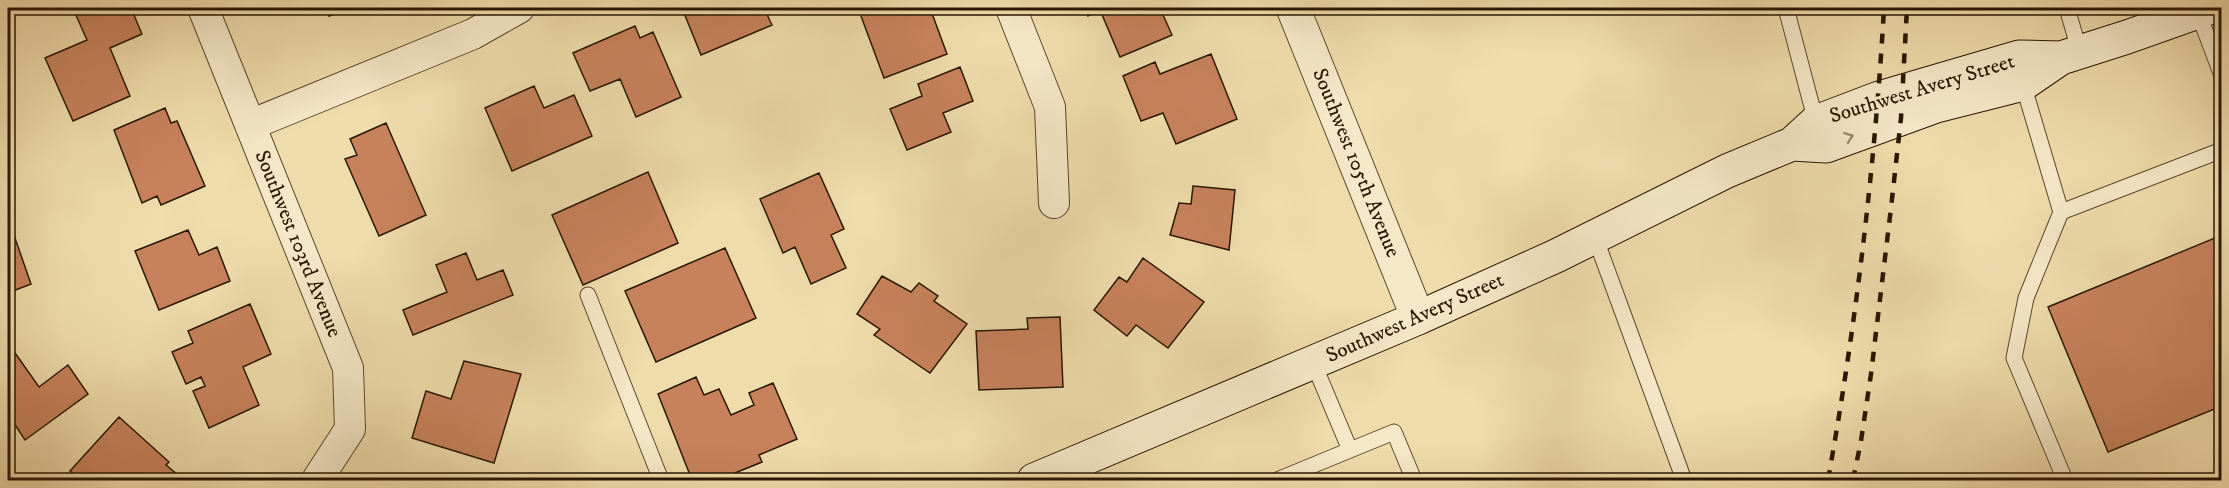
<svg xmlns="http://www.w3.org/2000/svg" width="2229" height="488" viewBox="0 0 2229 488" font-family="'IM FELL DW Pica',serif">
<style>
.building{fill:#c7825c;stroke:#291602;stroke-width:1.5}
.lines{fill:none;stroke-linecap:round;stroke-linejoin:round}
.service-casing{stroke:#5a482c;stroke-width:17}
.minor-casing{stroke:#5a482c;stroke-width:32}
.tertiary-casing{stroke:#5a482c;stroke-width:35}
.secondary-casing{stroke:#291602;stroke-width:35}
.service{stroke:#f5e8c8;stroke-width:15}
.minor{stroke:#f5e8c8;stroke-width:30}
.tertiary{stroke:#f5e8c8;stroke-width:33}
.secondary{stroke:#f5e8c8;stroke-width:33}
.rail{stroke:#291602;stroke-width:4.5;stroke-dasharray:10 10;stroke-linecap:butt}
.oneway{stroke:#998a6f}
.labels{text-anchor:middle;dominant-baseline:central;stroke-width:6;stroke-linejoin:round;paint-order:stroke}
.street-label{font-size:21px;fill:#291602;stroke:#f5e8c8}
</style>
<rect width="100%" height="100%" fill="#efdcab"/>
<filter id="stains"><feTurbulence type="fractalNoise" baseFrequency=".00333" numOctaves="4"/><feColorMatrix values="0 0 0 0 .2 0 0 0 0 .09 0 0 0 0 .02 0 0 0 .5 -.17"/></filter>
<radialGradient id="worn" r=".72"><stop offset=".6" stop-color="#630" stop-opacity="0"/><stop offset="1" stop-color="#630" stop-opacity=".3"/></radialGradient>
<path class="building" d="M89 8H131L142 34 110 48 130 96 73 121 45 58 87 40 75 13Z
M325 8H349L329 16Z
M682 8H764L772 25 701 55Z
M858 8H930L947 54 884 78Z
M1085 8H1160L1172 35 1120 57 1100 10 1088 16Z
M635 26 640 38 653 32 681 97 636 117 620 79 590 91 573 53Z
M1211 54 1237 119 1176 144 1163 113 1141 121 1123 76 1155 62 1160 74Z
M960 67 973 101 943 113 951 132 907 150 890 109 922 96 918 84Z
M534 86 544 108 574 95 592 136 512 171 485 108Z
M165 108 171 123 177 121 205 186 161 205 157 196 142 203 114 130Z
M386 123 426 215 379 236 345 159 357 155 350 139Z
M648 172 678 243 583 285 552 215Z
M819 173 844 229 831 235 846 268 811 284 795 247 783 253 760 199Z
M1193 186 1235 190 1229 250 1170 235 1179 203 1191 204Z
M8 218 31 284 8 293Z
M188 230 199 255 217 247 230 281 159 310 135 251Z
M2222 235V406L2108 452 2048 307Z
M725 248 756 318 656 362 625 291Z
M466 253 477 280 503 270 513 295 413 335 403 310 447 292 436 265Z
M1143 258 1204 302 1168 348 1136 325 1127 336 1094 310 1119 277 1127 282Z
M882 276 911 292 919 283 938 296 934 301 967 324 930 373 874 335 880 329 857 314Z
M250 304 271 354 243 367 259 405 209 428 193 391 205 386 201 377 186 384 172 352 193 343 188 331Z
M1060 317 1063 387 979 390 976 331 1028 329 1027 318Z
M8 343 39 387 68 365 88 394 25 440 8 414Z
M464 361 521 374 494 463 412 438 426 391 451 399Z
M696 377 704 395 719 389 731 415 754 405 749 393 773 383 797 439 759 455 762 462 735 473 738 480H692L658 394Z
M119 417 169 462 166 465 184 480H80L70 471Z"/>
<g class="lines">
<g class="service-casing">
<path id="service" d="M1786 8 1816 122
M2067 8 2080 53
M2198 12 2222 76
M2023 84 2061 212
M1595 237 1684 480
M588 295 661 480
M1313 362 1350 450
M1277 480 1394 432 1414 480
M2065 480 2014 358 2026 298 2061 212 2222 150"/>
</g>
<g class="minor-casing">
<path id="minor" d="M203 8 348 368 350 429 317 480
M1011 8 1050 107 1054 203
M250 125 473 34 519 8"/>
</g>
<g class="tertiary-casing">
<path id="tertiary" d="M1293 8 1418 318"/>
</g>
<g class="secondary-casing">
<path id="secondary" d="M1792 144 1826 146 1936 106 2023 84 2061 58 2127 37 2209 8
M1034 480 1418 318 1556 256 1727 171 1792 144 1816 122 1879 98 2019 57 2061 58"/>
</g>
<use href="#service" class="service"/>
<use href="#minor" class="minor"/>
<use href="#tertiary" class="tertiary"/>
<use href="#secondary" class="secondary"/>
<path class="rail" d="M1828 480C1856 324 1875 166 1884 8
M1853 480 1861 441 1871 374 1891 208 1901 118 1907 8"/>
</g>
<defs><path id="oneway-chevron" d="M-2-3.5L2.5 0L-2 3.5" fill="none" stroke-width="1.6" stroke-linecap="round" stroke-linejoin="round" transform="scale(1.5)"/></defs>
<use class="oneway" href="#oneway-chevron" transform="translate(1849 137) rotate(-20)"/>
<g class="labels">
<g class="street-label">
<text transform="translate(1922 89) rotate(-17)">Southwest Avery Street</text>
<text transform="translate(1356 163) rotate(68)">Southwest 105th Avenue</text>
<text transform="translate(298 244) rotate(68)">Southwest 103rd Avenue</text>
<text transform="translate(1415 318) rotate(-24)">Southwest Avery Street</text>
</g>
</g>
<rect width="2229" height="488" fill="none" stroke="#efdcab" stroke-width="30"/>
<rect x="9" y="9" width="2211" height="470" fill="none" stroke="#291602" stroke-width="3"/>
<rect x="15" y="15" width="2199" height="458" fill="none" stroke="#291602" stroke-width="1.5"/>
<rect width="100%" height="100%" filter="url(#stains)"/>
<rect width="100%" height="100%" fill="url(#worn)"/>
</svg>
